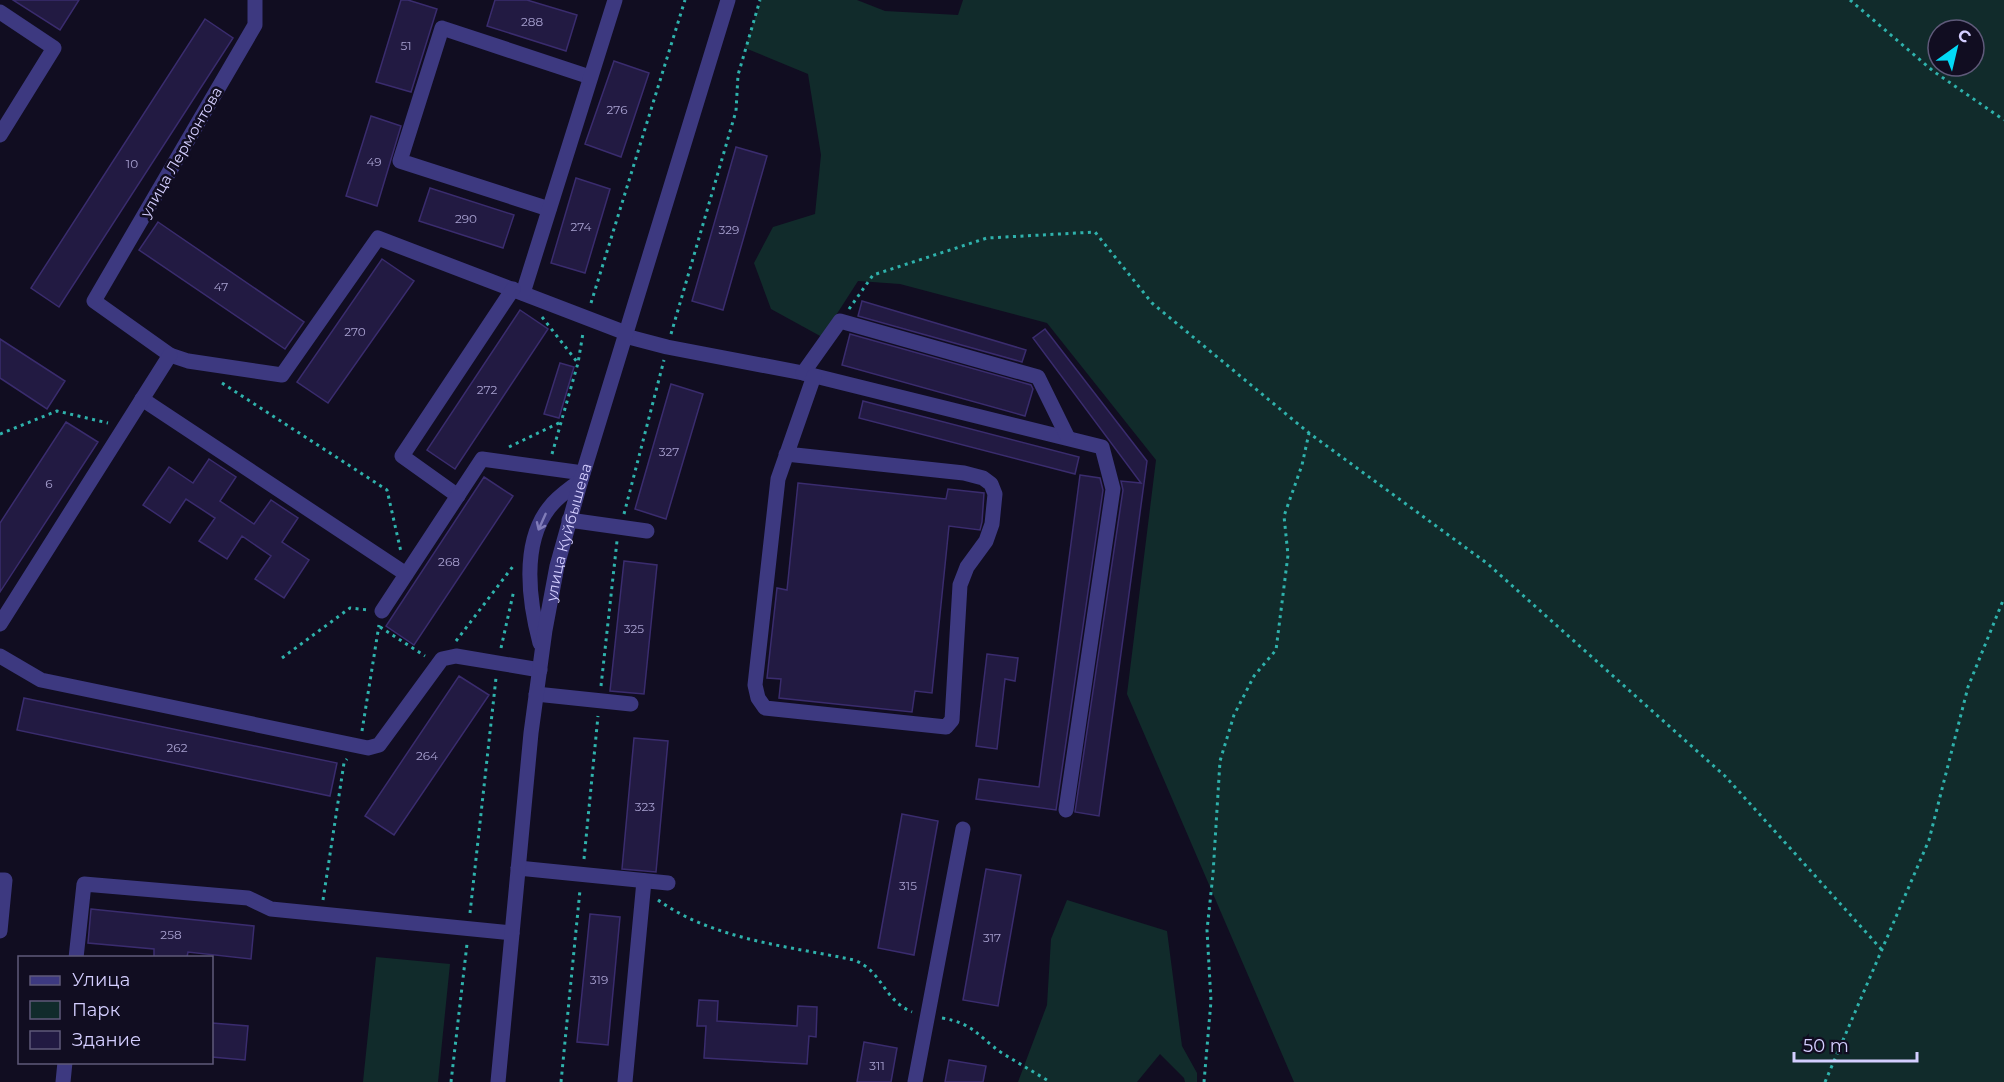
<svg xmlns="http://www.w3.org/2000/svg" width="2004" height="1082" viewBox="0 0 2004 1082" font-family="Montserrat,sans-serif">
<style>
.green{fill:#112b2b;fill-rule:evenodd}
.building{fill:#221a42;stroke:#3a2c6e;stroke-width:1.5}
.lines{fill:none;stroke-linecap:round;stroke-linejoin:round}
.path{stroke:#2fb2ac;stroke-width:3;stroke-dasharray:3 4.5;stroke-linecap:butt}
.minor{stroke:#3d3980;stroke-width:15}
.oneway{stroke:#817cb9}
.labels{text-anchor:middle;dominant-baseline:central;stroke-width:5;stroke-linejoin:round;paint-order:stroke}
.number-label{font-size:12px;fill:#a8a1d0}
.street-label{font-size:15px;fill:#d4ceff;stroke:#110d21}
</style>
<rect width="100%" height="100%" fill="#110d21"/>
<path class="green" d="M761 0H857L885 11 958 15 963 0H2004V1082H1294L1127 694 1156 460 1047 323 900 284 858 281 822 337 771 309 754 263 773 227 815 214 821 155 808 74 745 48ZM1938 30H1974V66H1938Z
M1067 900 1167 931 1182 1046 1197 1073V1082H1185L1184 1078 1160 1054 1137 1082H1018L1047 1005 1051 939Z
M376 957 450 964 438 1082H363Z"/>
<path class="building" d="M13 0H79L60 30Z
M401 0H408L437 9 411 92 376 82Z
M495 0H527L577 15 566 51 487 26Z
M205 19 233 38 59 307 31 288Z
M614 61 649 73 621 157 585 144Z
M371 116 401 126 377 206 346 196Z
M736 147 767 156 723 310 692 301Z
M576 178 610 189 585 273 551 263Z
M430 188 514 215 503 248 419 221Z
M158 222 304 322 285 349 139 250Z
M382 259 414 281 328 403 297 382Z
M862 301 1026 350 1022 362 858 316Z
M520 310 548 329 455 469 427 450Z
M1045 329 1147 461 1099 816 1075 812 1123 490 1121 481 1141 483 1033 338Z
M850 334 1031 385 1033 389 1025 416 842 365Z
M0 339 65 381 47 409 0 378Z
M560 363 574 367 559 418 544 414Z
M671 384 703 394 666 519 635 509Z
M863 401 1079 457 1075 474 859 418Z
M66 422 98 442 0 592V523Z
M209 459 236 477 220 501 254 524 271 500 298 518 282 542 309 560 284 598 255 579 271 556 242 536 227 559 199 541 215 518 186 499 170 523 143 505 169 467 193 483Z
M1080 475 1100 478 1103 490 1056 810 976 799 979 779 1039 787Z
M484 477 513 496 414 645 386 626Z
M798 483 946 499 948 489 984 493 982 522 980 530 949 526 932 693 915 691 912 712 779 698 781 679 767 678 777 588 787 590Z
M624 561 657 565 644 694 610 691Z
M987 654 1018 658 1015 681 1005 679 997 749 976 746Z
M459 676 489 695 394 835 365 816Z
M24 698 337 763 330 796 17 730Z
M634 738 668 741 656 872 622 869Z
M902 814 938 821 914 955 878 948Z
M986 869 1021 875 998 1006 963 1000Z
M91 909 254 926 251 959 188 952 187 957H154V949L88 943Z
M590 914 620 917 608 1045 577 1042Z
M699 1000 718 1001 717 1021 797 1026 798 1006 817 1007 816 1037 809 1036 807 1064 704 1058 706 1026H697Z
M212 1023 248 1026 245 1060 212 1057Z
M864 1042 897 1048 891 1082H857Z
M949 1060 986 1066 983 1082H945Z"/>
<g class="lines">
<path class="path" d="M1850 0 1933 71 2004 120
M591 303 685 0
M849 309 873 275 987 238 1095 232 1152 303 1309 433 1488 564 1725 776 1882 950
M542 317 578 363
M671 334 736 111 738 75 760 0
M222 383 387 490 401 552
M0 434 57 411 108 423
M509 447 561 422
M552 454 578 363 583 333
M624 514 664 360
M380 627 425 656
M456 641 514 565
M501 648 514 590
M282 658 350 608 369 610
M601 686 617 541
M362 731 379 625
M584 859 598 716
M323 900 344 763 347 759
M658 900C714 940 788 946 854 960 884 972 882 999 912 1012
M470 913 496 678
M942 1018C975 1024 977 1036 1002 1053 1018 1063 1034 1072 1050 1082
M451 1082 467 944
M561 1082 580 890
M1204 1082 1211 1001 1207 930 1213 874 1220 761 1234 715 1254 676 1276 650 1288 555 1284 516 1302 465 1309 433
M1825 1082 1929 840 1968 687 2004 598"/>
<g class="minor">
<path d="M255 0V25L94 301 170 355 188 361 282 375 378 238 626 333"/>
<path d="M0 12 54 48 0 135"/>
<path d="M549 209 400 161 442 28 590 77"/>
<path d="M523 293 615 0"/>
<path d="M625 336 667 347 803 373 1102 447 1113 489 1066 810"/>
<path d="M803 373 840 321 1038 377 1068 438"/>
<path d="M142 399 406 574"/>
<path d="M786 454 964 473 983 478 991 484 995 494 992 524 986 541 967 567 960 585 952 720 946 727 765 708 758 698 755 685 778 479 814 376"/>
<path d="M458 496 402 456 513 289"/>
<path d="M569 520 647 531"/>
<path d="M382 611 482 459 583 473"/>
<path d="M0 624 170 355"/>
<path d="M540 643C529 602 521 544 549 508 558 496 570 489 581 480"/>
<path d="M0 656 41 680 368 748 379 745 442 659 456 656 540 670"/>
<path d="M536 694 631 704"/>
<path d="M518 868 668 883"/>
<path d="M0 880H5L0 931"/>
<path d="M76 958 84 884 248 898 271 909 512 933"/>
<path d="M63 1082 65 1062"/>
<path id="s1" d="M498 1082 531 733 545 630 557 566 581 480 728 0"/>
<path d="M625 1082 644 881"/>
<path d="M915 1082 963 829"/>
</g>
</g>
<defs><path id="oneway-shaft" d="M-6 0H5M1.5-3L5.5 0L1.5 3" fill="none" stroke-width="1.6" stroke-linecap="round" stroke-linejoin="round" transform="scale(1.5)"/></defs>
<use class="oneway" href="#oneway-shaft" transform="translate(542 522) rotate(114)"/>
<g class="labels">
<g class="number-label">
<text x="532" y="21">288</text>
<text x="406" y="45">51</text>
<text x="617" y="109">276</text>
<text x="374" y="161">49</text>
<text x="132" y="163">10</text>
<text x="466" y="218">290</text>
<text x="581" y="226">274</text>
<text x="729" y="229">329</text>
<text x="221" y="286">47</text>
<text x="355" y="331">270</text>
<text x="487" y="389">272</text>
<text x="669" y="451">327</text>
<text x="49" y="483">6</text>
<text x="449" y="561">268</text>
<text x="634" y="628">325</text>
<text x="177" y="747">262</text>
<text x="427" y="755">264</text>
<text x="645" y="806">323</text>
<text x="908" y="885">315</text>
<text x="171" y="934">258</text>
<text x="992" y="937">317</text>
<text x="599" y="979">319</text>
<text x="877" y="1065">311</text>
</g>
<g class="street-label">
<text transform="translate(181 152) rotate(-60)">улица Лермонтова</text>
<text stroke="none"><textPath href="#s1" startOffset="555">улица Куйбышева</textPath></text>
</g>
</g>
<rect x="18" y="956" width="195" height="108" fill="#110d21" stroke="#5f5a7a" stroke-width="1.5"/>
<rect x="30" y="976" width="30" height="9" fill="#3d3980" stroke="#5f5a7a" stroke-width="1.5"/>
<text x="72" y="986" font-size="18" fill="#d4ceff">Улица</text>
<rect x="30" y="1001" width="30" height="18" fill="#112b2b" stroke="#5f5a7a" stroke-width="1.5"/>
<text x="72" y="1016" font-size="18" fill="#d4ceff">Парк</text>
<rect x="30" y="1031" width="30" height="18" fill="#221a42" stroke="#5f5a7a" stroke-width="1.5"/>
<text x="72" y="1046" font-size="18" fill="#d4ceff">Здание</text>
<g transform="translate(1956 48) rotate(34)"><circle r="28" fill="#110d21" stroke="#5f5a7a" stroke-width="1.5"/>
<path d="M0-4.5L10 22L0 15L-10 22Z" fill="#02daf6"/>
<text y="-9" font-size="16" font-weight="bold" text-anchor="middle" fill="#d4ceff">С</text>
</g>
<path d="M1794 1052v9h123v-9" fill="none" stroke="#d4ceff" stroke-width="3"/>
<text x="1803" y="1052" font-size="18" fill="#d4ceff" stroke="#110d21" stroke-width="4.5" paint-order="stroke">50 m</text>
</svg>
